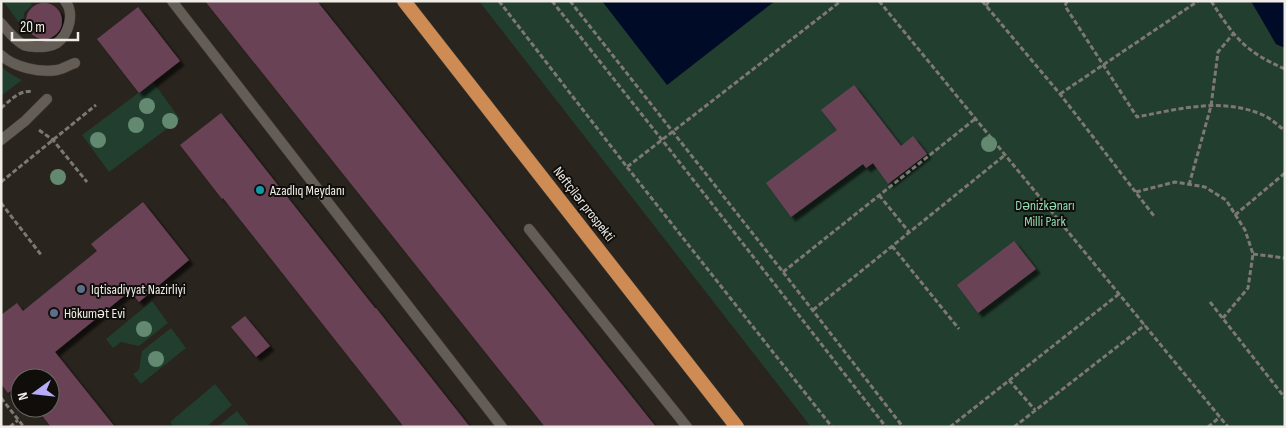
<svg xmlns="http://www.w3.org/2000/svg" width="1286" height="428" viewBox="0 0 1286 428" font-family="'Sofia Sans Condensed',sans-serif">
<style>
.green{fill:#223e2f}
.water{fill:#000b27}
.building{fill:#6b4256;filter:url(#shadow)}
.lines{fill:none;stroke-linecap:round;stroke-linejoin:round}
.service-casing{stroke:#433e38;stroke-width:11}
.trunk-casing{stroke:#433e38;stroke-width:15}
.path{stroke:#7d7972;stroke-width:3;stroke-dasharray:5 2.5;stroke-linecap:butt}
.service{stroke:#635d55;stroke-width:10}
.trunk{stroke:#ce8c54;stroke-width:14}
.tree{fill:#638970}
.culture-dot{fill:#0f9aa8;stroke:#100e0b;stroke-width:2}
.service-dot{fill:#5c6f8a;stroke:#100e0b;stroke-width:2}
.labels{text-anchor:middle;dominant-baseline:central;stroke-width:4;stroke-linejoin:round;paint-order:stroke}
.poi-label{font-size:14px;fill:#f0ede8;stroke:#100e0b;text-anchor:start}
.street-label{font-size:14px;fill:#f0ede8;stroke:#100e0b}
.park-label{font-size:14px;fill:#92dcb3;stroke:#100e0b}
</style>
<defs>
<filter id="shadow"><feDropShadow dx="4.5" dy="4.5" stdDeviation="1" flood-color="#0009"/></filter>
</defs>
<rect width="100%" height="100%" fill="#29241d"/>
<path class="green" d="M3 1H29L32 5 24 13 23 28Z
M479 1H1251L1276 44 1285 48V427H811Z
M1 67 11 74 22 80 1 96Z
M153 82 180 119 109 172 82 135Z
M152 301 168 323 139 346 121 342 113 348 106 339Z
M171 328 186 348 141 384 133 374 139 370 142 351Z
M215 384 232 405 206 427H174L170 422Z
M237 411 249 426 248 427H217Z"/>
<path class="water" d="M602 1H775L667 85Z
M1251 1H1285V48L1276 44Z"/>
<path class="building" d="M205 1H317L656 427H545Z
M26 21a18 18 0 1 1 36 0a18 18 0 1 1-36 0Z
M138 7 180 61 139 93 97 39Z
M854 85 901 146 913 136 927 154 888 184 873 163 866 168 863 164 791 217 766 183 837 130 821 110Z
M221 113 375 308H376L470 427H404L223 198 222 199 180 145Z
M143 202 189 260 139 302 130 291 55 352 115 427H51L36 408H50V378H20V388L18 385 8 393 1 384V315L17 303 23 311 97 251 91 244Z
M1014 241 1036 269 978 313 957 285Z
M245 316 270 346 256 357 231 327Z"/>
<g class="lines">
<g class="service-casing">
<path id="service" d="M172 1 502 427
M1 23C8 31 14 40 24 45 27 47 31 46 35 47 43 47 51 47 57 43 69 34 75 13 65 1
M1 55C13 67 40 73 57 70 63 69 69 65 75 63
M1 140 25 121 47 99
M529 229 687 427"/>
</g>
<g class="trunk-casing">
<path id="trunk" d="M404 1 737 427"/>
</g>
<path class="path" d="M499 1 627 167 841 1
M552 1 670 150 886 427
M570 1 783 272 903 427
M879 1 1228 427
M982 1 1060 94 1154 216
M1067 1 1065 6 1137 117C1178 109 1222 97 1263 115 1270 118 1278 125 1285 131
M1211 1C1235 38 1244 51 1285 69
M986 6 989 1
M1060 94 1198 1
M1 108C11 100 20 89 33 92
M39 130 53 140 87 182
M627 167 832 427
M1 182 96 105
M1189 185 1211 106 1218 52 1233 34
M1136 192 1175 182 1205 187 1226 200 1245 230 1253 254 1248 288 1223 318
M879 195 909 232
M1 203 42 256
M1235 215 1285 173
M892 246 959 329
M1253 254 1285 258
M783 272 975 119
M1210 302 1285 398
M813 310 1005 155
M1009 380 1035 410
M1 398 24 427
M10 427 18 420
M950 427 1119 294
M1014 427 1145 325
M1208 427 1220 417"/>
<use href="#service" class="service"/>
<use href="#trunk" class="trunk"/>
</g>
<g class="tree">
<circle cx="147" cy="106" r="8"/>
<circle cx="170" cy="121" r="8"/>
<circle cx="136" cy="125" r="8"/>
<circle cx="98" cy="140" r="8"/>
<circle cx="989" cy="144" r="8"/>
<circle cx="58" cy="177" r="8"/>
<circle cx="144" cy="329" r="8"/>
<circle cx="156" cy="359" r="8"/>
</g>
<circle class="culture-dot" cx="260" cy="190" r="5"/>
<g class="service-dot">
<circle cx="81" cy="289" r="5"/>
<circle cx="54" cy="313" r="5"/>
</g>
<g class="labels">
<g class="poi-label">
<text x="270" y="190">Azadlıq Meydanı</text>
<text x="91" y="289">Iqtisadiyyat Nazirliyi</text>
<text x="64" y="313">Hökumət Evi</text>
</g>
<g class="street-label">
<text transform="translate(584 204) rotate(52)">Neftçilər prospekti</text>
</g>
<g class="park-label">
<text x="1045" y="205">Dənizkənarı<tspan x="1045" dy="16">Milli Park</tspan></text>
</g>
</g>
<rect width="1286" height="428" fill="none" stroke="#f0ede8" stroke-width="5"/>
<g transform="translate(35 393) rotate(255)"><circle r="24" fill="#100e0b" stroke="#6a6763"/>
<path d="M0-4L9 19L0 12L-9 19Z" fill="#b6acf8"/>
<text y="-8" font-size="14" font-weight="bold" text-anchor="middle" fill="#f0ede8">N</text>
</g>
<path d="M12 32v8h66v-8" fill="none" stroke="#f0ede8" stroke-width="2.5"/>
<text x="20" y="32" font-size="15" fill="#f0ede8" stroke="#100e0b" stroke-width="4" paint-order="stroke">20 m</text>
</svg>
